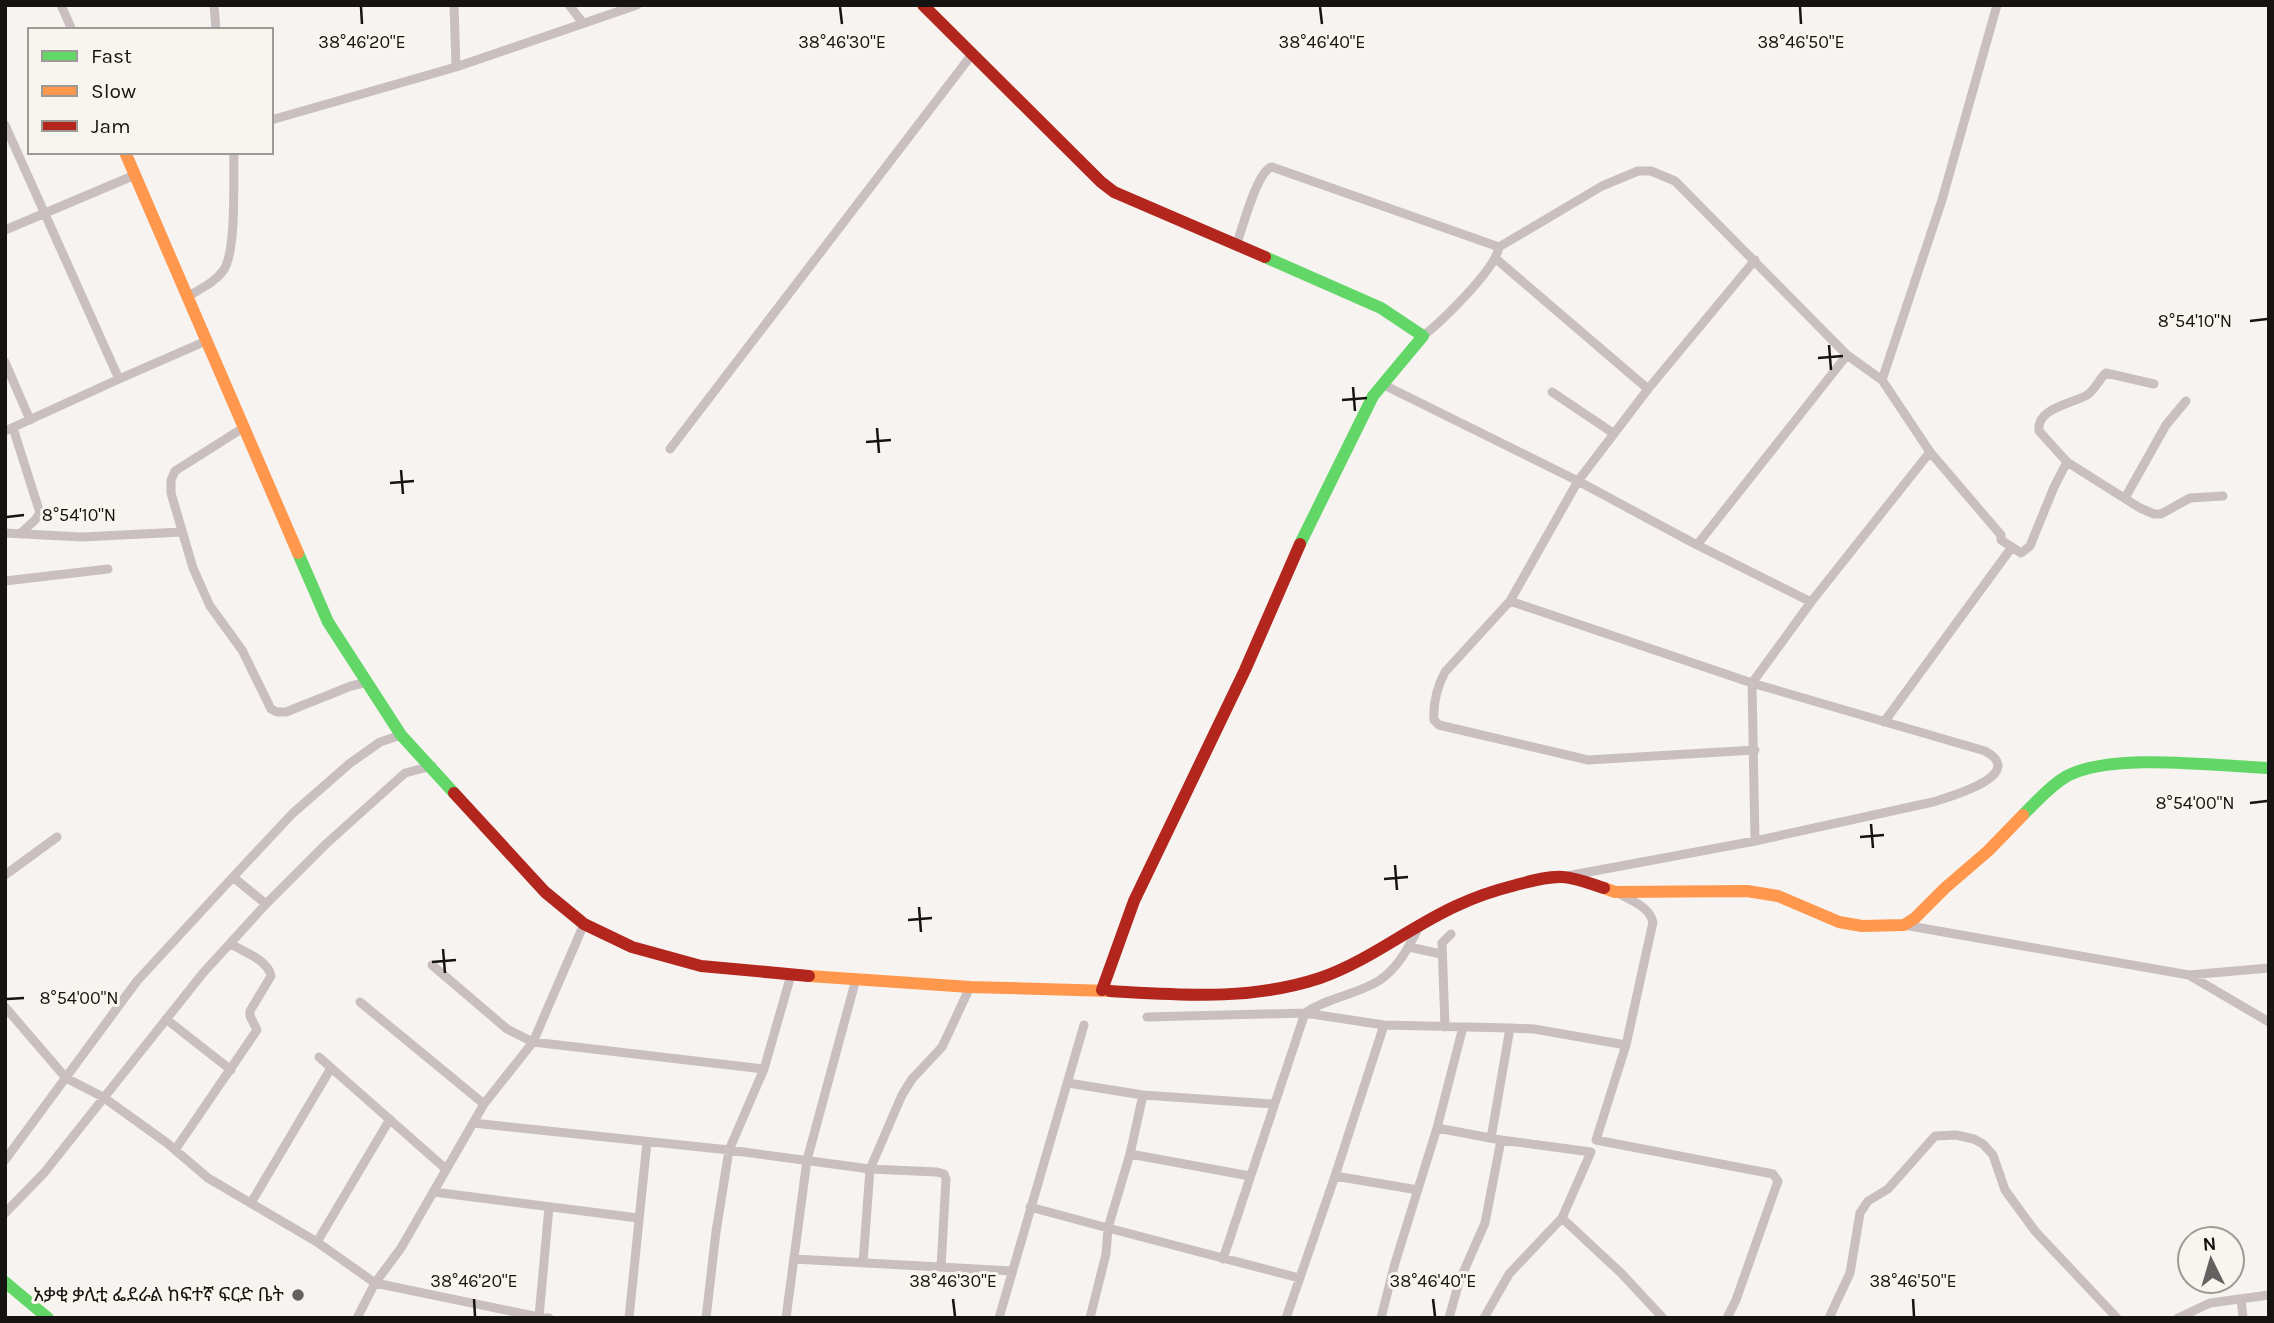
<svg xmlns="http://www.w3.org/2000/svg" width="2274" height="1323" viewBox="0 0 2274 1323" font-family="Karla,'Noto Sans Ethiopic',sans-serif">
<style>
.lines{fill:none;stroke-linecap:round;stroke-linejoin:round}
.street{stroke:#c9bfc0;stroke-width:9}
.fast{stroke:#63d668;stroke-width:12}
.slow{stroke:#ff974d;stroke-width:12}
.jam{stroke:#b3261e;stroke-width:12}
.ticks{fill:none;stroke:#151412;stroke-width:2.5}
.poi-dot{fill:#646260;stroke:#f8f4ee;stroke-width:2.5}
.labels{text-anchor:middle;dominant-baseline:central;stroke-width:6;stroke-linejoin:round;paint-order:stroke}
.poi-label{font-size:19px;fill:#151412;stroke:#f8f4ee;text-anchor:end}
.ticks-label{font-size:18px;text-anchor:middle;fill:#151412;stroke:#f8f4ee;stroke-width:6;stroke-linejoin:round;paint-order:stroke}
</style>
<rect width="100%" height="100%" fill="#f6f3f0"/>
<g class="lines">
<path class="street" d="M61 5 72 30
M214 5 216 30
M454 5 456 67
M569 5 583 23
M271 120 456 67 637 5
M5 125 119 379
M5 230 135 175
M1236 246C1242 230 1257 170 1272 167L1499 247
M1495 258 1648 389
M1755 260 1648 389 1578 481 1510 601 1445 672C1437 687 1433 703 1434 720L1439 725 1588 760 1755 750
M187 297C200 289 214 283 223 271 237 252 233 179 234 152
M1423 336C1441 322 1496 269 1499 247L1602 186 1638 171H1651L1675 181 1847 355 1882 380 1930 452 2001 535V540L2012 547 1884 722
M5 362 30 420
M1882 380 1942 200 1997 5
M1382 384 1578 481 1697 545 1811 602
M2154 384 2106 373C2099 379 2095 390 2087 395 2072 404 2036 408 2039 431L2067 462 2140 508 2154 514H2161L2190 498 2223 496
M1552 392 1613 433
M13 428 40 513 35 520 20 534
M243 428 175 471 171 480V493L193 568 210 606 242 650 271 709 277 712H286L351 686 368 682
M5 431 119 379 206 341
M670 449 973 53
M2125 498 2166 425 2186 401
M5 533 82 537 182 532
M1697 545 1847 355
M2012 547 2021 553 2030 546 2054 487 2067 462
M5 581 108 569
M1510 601 1752 683 1985 751C2029 775 1948 797 1933 802L1755 841 1567 876
M1755 841 1752 683 1811 602 1930 452
M5 875 57 837
M233 877 266 904
M1618 893C1631 901 1649 906 1653 922L1626 1045 1596 1140 1773 1174 1778 1181 1736 1300 1727 1318
M1904 925 2189 975 2269 968
M1409 947 1441 954
M432 965 507 1029 533 1042 764 1069
M2189 975 2269 1022
M360 1002 484 1104
M5 1007 66 1078 103 1097 167 1143 208 1178 317 1242 375 1283 357 1318
M1147 1017 1305 1013 1384 1025 1510 1028 1491 1138
M166 1019 231 1070
M1445 1027 1442 943 1451 934
M1510 1028 1534 1029 1626 1045
M319 1057 446 1169
M1068 1083 1143 1095 1273 1104
M473 1123 729 1150 870 1169 902 1095 912 1079 942 1047 970 987
M1437 1128 1463 1027
M175 1150 257 1030 250 1016V1011L271 976C268 960 244 952 231 944
M1130 1154 1250 1176
M5 1160 137 981 233 877 292 814 349 764 380 742 401 735
M1335 1176 1418 1190
M434 1192 638 1218
M251 1203 331 1068
M549 1207 539 1317 375 1283 401 1248 484 1104 533 1042 584 924
M1030 1207 1108 1228 1130 1154 1143 1095
M5 1213 44 1173 203 973 266 904 326 844 405 773 432 766
M1562 1218 1621 1273 1663 1318
M317 1242 390 1119
M794 1259 1012 1271
M1223 1259 1305 1013C1328 997 1357 995 1380 980 1399 967 1409 946 1419 927
M863 1263 870 1169 937 1172 944 1174 946 1179 941 1267
M2241 1299 2243 1318
M539 1318H549
M629 1318 647 1142
M706 1318 716 1232 729 1150 764 1069 791 975
M786 1318 807 1160 856 979
M999 1318 1084 1025
M1090 1318 1106 1254 1108 1228 1299 1278
M1286 1318 1335 1176 1384 1025
M1381 1318 1395 1263 1437 1128 1501 1140 1485 1223 1459 1282 1449 1318
M1484 1318 1509 1274 1562 1218 1591 1152 1501 1140
M1829 1318 1850 1273 1860 1213 1868 1201 1888 1189 1935 1136 1956 1135 1974 1139 1983 1144 1993 1155 2005 1190 2035 1231 2117 1318
M2178 1318 2210 1303 2269 1295"/>
<path class="fast" d="M1265 257 1381 308 1423 336 1373 396 1300 544
M298 553 328 622 401 735 454 793
M2023 815C2037 801 2050 786 2067 776 2113 752 2216 766 2269 768
M5 1282 48 1318"/>
<path class="slow" d="M125 152 298 553
M1604 888 1615 892 1747 891 1778 896 1839 922 1862 926 1904 925 1915 918 1945 888 1988 851 2023 815
M809 976 970 987 1110 991"/>
<path class="jam" d="M923 5 1101 182 1114 192 1265 257
M454 793 545 892 584 924 632 947 701 966 809 976
M1102 990 1134 901 1245 670 1300 544
M1110 991C1183 995 1250 1001 1320 978 1369 961 1410 927 1456 906 1475 897 1496 890 1516 885 1531 881 1548 876 1563 877 1577 878 1591 884 1604 888"/>
</g>
<path class="ticks" d="M361 7 362 24M840 7 842 24M1320 7 1322 24M1800 7 1801 24M2250 321 2267 319M1829 345 1831 370M1818 358 1843 356M1353 387 1355 411M1342 400 1367 398M877 428 879 453M866 442 891 440M401 470 403 494M390 483 414 481M7 517 24 515M2250 803 2267 801M1871 824 1873 848M1860 837 1884 835M1395 865 1397 890M1384 879 1408 877M919 907 921 932M908 920 932 918M443 949 445 973M432 962 456 960M7 999 24 998M474 1299 475 1316M953 1299 955 1316M1433 1299 1435 1316M1913 1299 1914 1316"/>
<circle class="poi-dot" cx="298" cy="1295" r="7"/>
<g class="labels">
<g class="poi-label">
<text x="284" y="1295">አቃቂ ቃሊቲ ፌደራል ከፍተኛ ፍርድ ቤት</text>
</g>
</g>
<g class="ticks-label">
<text x="362" y="48">38°46'20"E</text>
<text x="842" y="48">38°46'30"E</text>
<text x="1322" y="48">38°46'40"E</text>
<text x="1801" y="48">38°46'50"E</text>
<text x="2195" y="327">8°54'10"N</text>
<text x="79" y="521">8°54'10"N</text>
<text x="2195" y="809">8°54'00"N</text>
<text x="79" y="1004">8°54'00"N</text>
<text x="474" y="1287">38°46'20"E</text>
<text x="953" y="1287">38°46'30"E</text>
<text x="1433" y="1287">38°46'40"E</text>
<text x="1913" y="1287">38°46'50"E</text>
</g>
<rect width="2274" height="1323" fill="none" stroke="#151412" stroke-width="14"/>
<rect x="28" y="28" width="245" height="126" fill="#f8f4ee" stroke="#9d9a96" stroke-width="2"/>
<rect x="42" y="51" width="35" height="10" fill="#63d668" stroke="#9d9a96" stroke-width="2"/>
<text x="91" y="63" font-size="21" fill="#151412">Fast</text>
<rect x="42" y="86" width="35" height="10" fill="#ff974d" stroke="#9d9a96" stroke-width="2"/>
<text x="91" y="98" font-size="21" fill="#151412">Slow</text>
<rect x="42" y="121" width="35" height="10" fill="#b3261e" stroke="#9d9a96" stroke-width="2"/>
<text x="91" y="133" font-size="21" fill="#151412">Jam</text>
<g transform="translate(2211 1260) rotate(355)"><circle r="33" fill="#f8f4ee" stroke="#9d9a96" stroke-width="2"/>
<path d="M0-5L12 26L0 18L-12 26Z" fill="#646260"/>
<text y="-10" font-size="19" font-weight="bold" text-anchor="middle" fill="#151412">N</text>
</g>
</svg>
